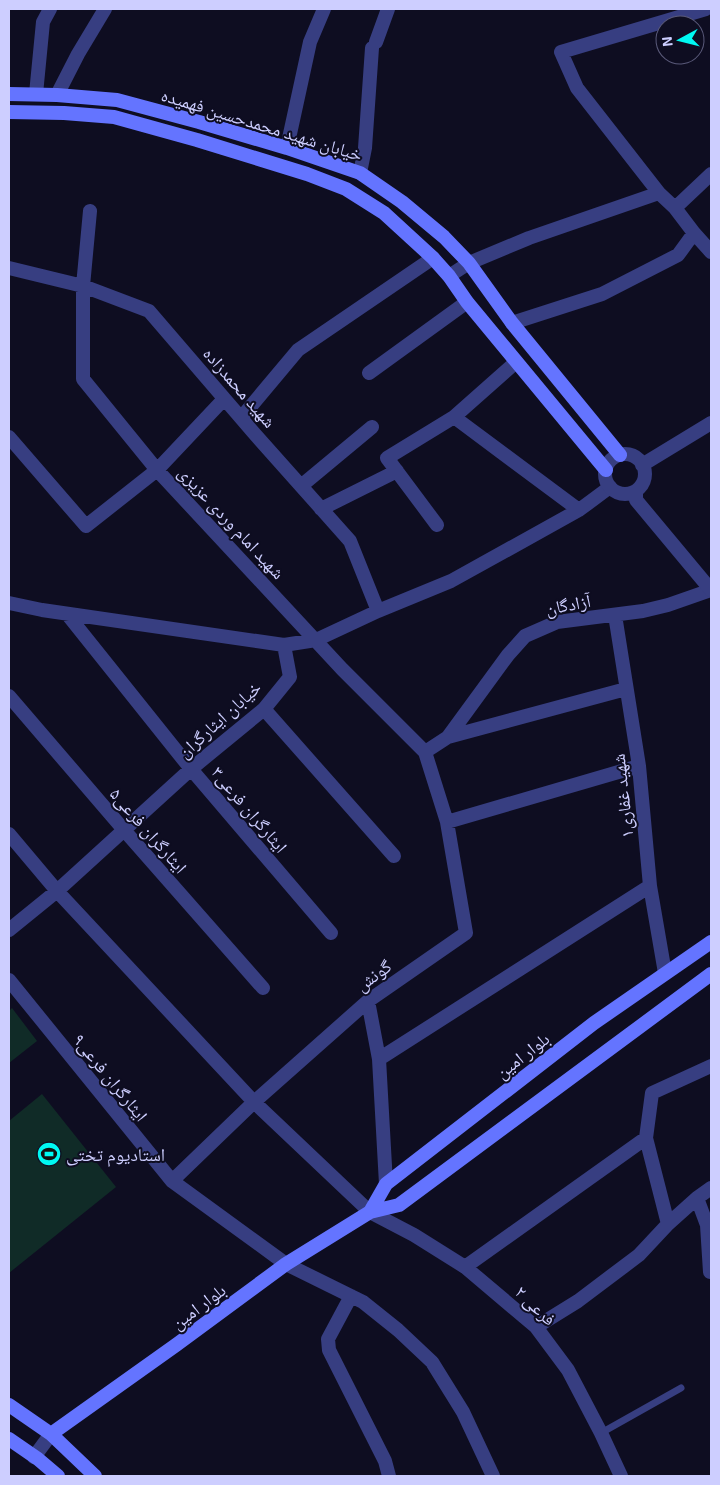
<svg xmlns="http://www.w3.org/2000/svg" width="720" height="1485" viewBox="0 0 720 1485" font-family="'Exo 2','Noto Naskh Arabic',sans-serif">
<style>
.pitch{fill:#102b27}
.lines{fill:none;stroke-linecap:round;stroke-linejoin:round}
.service{stroke:#373e81;stroke-width:7}
.minor{stroke:#373e81;stroke-width:14}
.tertiary{stroke:#373e81;stroke-width:14}
.secondary{stroke:#6474ff;stroke-width:14}
.labels{text-anchor:middle;dominant-baseline:central;stroke-width:4;stroke-linejoin:round;paint-order:stroke}
.street-label{font-size:18px;fill:#cdceff;stroke:#0e0d21}
.poi-label{font-size:18px;fill:#cdceff;stroke:#0e0d21;text-anchor:start}
</style>
<rect width="100%" height="100%" fill="#0e0d21"/>
<path class="pitch" d="M12 1008 37 1041 9 1063V1011Z
M42 1094 116 1187 9 1273V1121Z"/>
<g class="lines">
<path class="service" d="M601 1433 681 1388"/>
<path class="minor" d="M376 42 388 9
M36 94 43 22 50 9
M57 95 78 54 105 9
M288 143 310 42 324 9
M360 173 365 148 372 48
M675 208 711 174
M90 211 83 286V379L157 470 342 669 425 752 447 822 466 933 368 1001 254 1102 172 1181
M694 233 711 252
M9 268 83 286 149 311 253 432 350 541 378 611
M449 276 469 263 529 238 659 193
M512 323 602 294 678 255 694 233 675 208 659 193 577 88 561 52 706 9
M369 373 467 302
M454 417 579 510
M241 418 298 350 433 258
M9 437 86 526 157 470 224 399
M301 486 372 427
M321 509 397 471
M437 525 387 458 454 417 516 362
M9 603 42 610 284 645
M67 614 191 769 331 933
M615 615 639 766 650 886 665 973
M9 696 124 830 263 988
M264 709 394 856
M448 737 626 689
M425 752 448 737 508 655 525 636 557 622 643 611 668 605 711 590
M447 822 639 766
M9 834 57 891 254 1102 370 1212 414 1235 465 1267 536 1327 568 1370 601 1433 621 1476
M9 930 57 891 191 769 264 709 290 677 284 645 316 640 378 611 451 581 579 510 610 487
M9 980 172 1181 286 1264 363 1302 398 1330 432 1362 463 1412 493 1476
M368 1001 379 1059 386 1184
M379 1059 650 886
M697 1198 707 1225 710 1272
M668 1224 646 1138 652 1093 711 1066
M465 1267 646 1138
M351 1296 328 1339 329 1350 385 1461 389 1476
M536 1327 578 1301 639 1255 668 1224 697 1198 711 1188"/>
<path class="tertiary" d="M605 474a20 20 0 1 1 40 0a20 20 0 1 1-40 0Z
M642 465 711 423
M636 491V500L711 590
M34 1457 51 1434"/>
<path class="secondary" d="M9 94 57 95 117 100 199 122 287 148 360 173 402 202 444 237 469 263 512 323 620 455
M9 112 64 113 114 117 197 140 307 174 346 189 384 213 433 258 449 276 467 302 606 470
M370 1212 386 1184 594 1023 711 942
M9 1405 51 1434 95 1476
M51 1434 176 1345 286 1264 370 1212 399 1205 711 974
M9 1439 38 1459 58 1476"/>
</g>
<defs>
<g id="stadium-disc" transform="scale(1.25)"><circle r="9.5" fill="#00f8f2" stroke="#0e0d21"/><path d="M0-5a6.5 5 0 1 0 0 10a6.5 5 0 1 0 0-10ZM-3.5-1.8h7v3.6h-7Z" fill="#111"/></g>
</defs>
<g fill-rule="evenodd">
<use href="#stadium-disc" x="49" y="1154"/>
</g>
<g class="labels">
<g class="street-label">
<text transform="translate(262 124) rotate(17)">خیابان شهید محمدحسین فهمیده</text>
<text transform="translate(240 387) rotate(49)">شهید محمدزاده</text>
<text transform="translate(232 522) rotate(47)">شهید امام وردی عزیزی</text>
<text transform="translate(568 604) rotate(-11)">آزادگان</text>
<text transform="translate(219 719) rotate(-42)">خیابان ایثارگران</text>
<text transform="translate(622 796) rotate(-96)">شهید غفاری۱</text>
<text transform="translate(250 809) rotate(50)">ایثارگران فرعی۳</text>
<text transform="translate(149 830) rotate(49)">ایثارگران فرعی۵</text>
<text transform="translate(373 975) rotate(-36)">گونش</text>
<text transform="translate(522 1055) rotate(-38)">بلوار امین</text>
<text transform="translate(111 1077) rotate(51)">ایثارگران فرعی۹</text>
<text transform="translate(536 1305) rotate(44)">فرعی ۲</text>
<text transform="translate(198 1306) rotate(-37)">بلوار امین</text>
</g>
<g class="poi-label">
<text x="66" y="1154">استادیوم تختی</text>
</g>
</g>
<rect width="720" height="1485" fill="none" stroke="#cdceff" stroke-width="20"/>
<g transform="translate(680 40) rotate(263)"><circle r="24" fill="#0e0d21" stroke="#5a5a7a"/>
<path d="M0-4L9 19L0 12L-9 19Z" fill="#00f8f2"/>
<text y="-8" font-size="14" font-weight="bold" text-anchor="middle" fill="#cdceff">N</text>
</g>
</svg>
